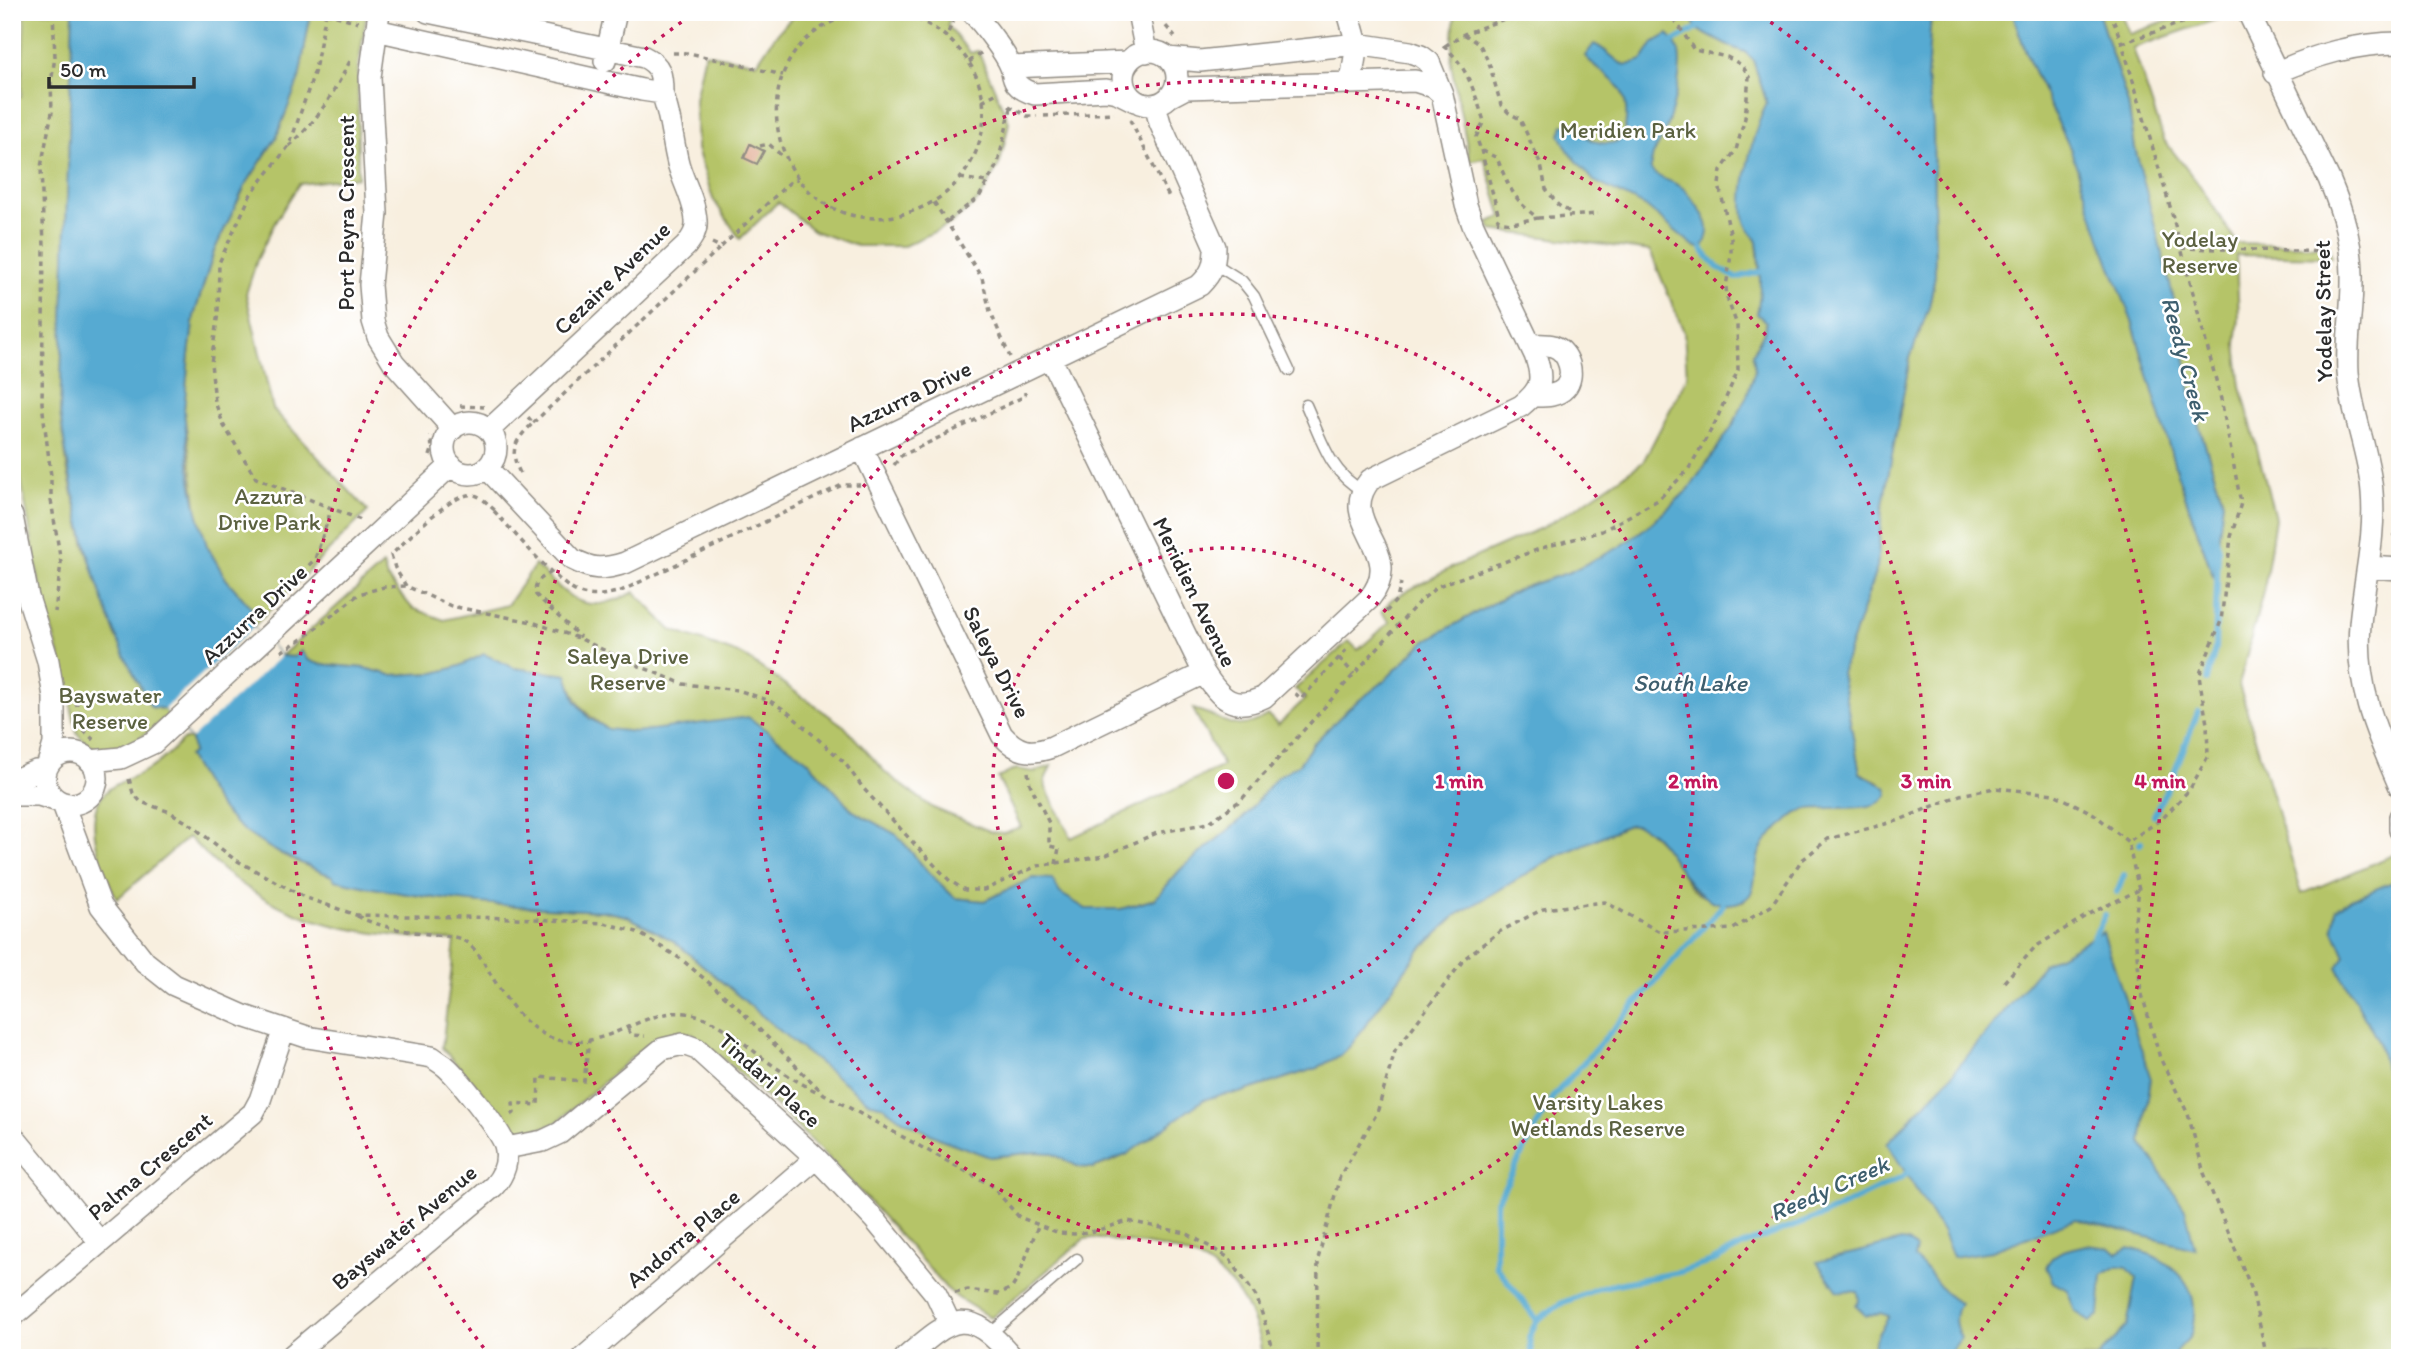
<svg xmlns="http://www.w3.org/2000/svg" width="2412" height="1370" viewBox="0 0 2412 1370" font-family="Itim,sans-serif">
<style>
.green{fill:#b5c467;stroke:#707849;stroke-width:2}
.water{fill:#57aad2;stroke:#416a7e;stroke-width:2}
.pier{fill:#f8efdf}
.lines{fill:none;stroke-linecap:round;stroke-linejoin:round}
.stream{stroke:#57aad2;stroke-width:6}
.building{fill:#dea083}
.lane-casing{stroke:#928d85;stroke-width:13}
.street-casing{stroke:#928d85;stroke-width:24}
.path{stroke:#928d85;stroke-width:3.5;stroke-dasharray:5 5;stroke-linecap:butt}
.lane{stroke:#fff;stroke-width:10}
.street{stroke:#fff;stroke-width:21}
.ring{fill:none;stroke:#c2185b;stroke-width:3.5;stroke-dasharray:3.5 7}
.labels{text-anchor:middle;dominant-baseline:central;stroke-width:5;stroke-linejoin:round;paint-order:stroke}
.park-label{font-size:23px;fill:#5b6140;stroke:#fff}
.street-label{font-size:23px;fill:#2b2b2b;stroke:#fff}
.water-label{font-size:24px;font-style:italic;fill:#3d5e6e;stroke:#fff}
.centre{fill:#c2185b;stroke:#fff;stroke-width:3.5}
.ring-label{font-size:21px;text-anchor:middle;font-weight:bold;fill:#c2185b;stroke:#fff;stroke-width:5;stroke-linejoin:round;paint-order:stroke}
</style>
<rect width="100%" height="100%" fill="#fff"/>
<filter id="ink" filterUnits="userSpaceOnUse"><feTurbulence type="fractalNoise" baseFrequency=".0143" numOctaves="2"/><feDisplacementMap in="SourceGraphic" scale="14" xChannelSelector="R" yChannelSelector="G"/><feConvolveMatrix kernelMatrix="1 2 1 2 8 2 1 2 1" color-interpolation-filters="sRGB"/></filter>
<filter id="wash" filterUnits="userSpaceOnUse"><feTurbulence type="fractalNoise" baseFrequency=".00686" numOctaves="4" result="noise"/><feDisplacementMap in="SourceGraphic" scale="28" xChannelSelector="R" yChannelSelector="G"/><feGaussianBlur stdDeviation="1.57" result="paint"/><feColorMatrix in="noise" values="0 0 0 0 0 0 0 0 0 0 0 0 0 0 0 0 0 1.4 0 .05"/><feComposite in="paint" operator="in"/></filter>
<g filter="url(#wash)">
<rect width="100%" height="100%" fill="#f8efdf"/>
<path class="green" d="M25 12H73L60 413 68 473 85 546 116 636 151 707 164 709 169 714C143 737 105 771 77 733L60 657 41 592 21 480 12 408V97H21Z
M311 12H367L358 67V177L299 184 274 224 257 260 246 294 273 409 368 511 253 627V610L226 579 207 546 197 512 184 410 189 355 194 316 214 251 245 186 276 138 299 78Z
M800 12H940L950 20 947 25 970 53 978 51 1009 122 1000 163 980 199 951 224 904 246H857L814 231 778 202 740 239 713 199 697 149 695 99 705 53 757 63C769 45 781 24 800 12Z
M1455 12H1690L1696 29 1726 45 1745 52 1753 60 1767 103 1761 115 1746 224 1757 241 1761 296 1757 313 1766 322 1764 332 1753 353 1755 370 1747 396 1733 425 1689 489 1652 523 1620 547 1570 572 1519 589 1425 641 1382 683 1349 708 1313 744 1299 764 1277 777 1243 818 1180 870 1155 899 1121 909H1086L1033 878 984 901 955 898 928 872 897 835 853 811 807 760 608 729C583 714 576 703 567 675L514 668 484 654 460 666 435 673 391 675 364 668 319 664 294 657 281 656 383 565 387 578 412 608 444 620 507 605 535 565C574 601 582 617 635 592L671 630 744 656 844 726 886 773 933 808 992 832 1003 833 1021 827 998 778 1016 769 1035 772 1051 766 1045 780 1046 788 1071 838 1223 766 1193 709C1226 717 1231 737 1268 715L1278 725 1305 699 1295 689 1349 641 1358 650 1390 622 1381 612 1392 599 1453 567 1541 528 1577 507 1643 462 1687 377 1684 332 1650 251 1491 230 1488 222 1502 217 1484 158 1470 161 1451 64Z
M1931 12H2012L2028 58 2071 150 2133 324 2177 473 2213 576 2223 501 2194 410 2178 319 2135 148 2128 104 2098 12H2120L2130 34 2194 12H2222L2224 17 2133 48 2164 140 2200 186 2237 243 2329 246 2331 257 2236 255 2239 318 2236 344 2241 386 2275 518 2265 584 2239 685 2302 894 2400 852V1207L2393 1205 2400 1227V1358H1261C1262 1342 1255 1326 1249 1312 1218 1246 1156 1246 1093 1238L1084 1239 991 1318 958 1298 946 1288C867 1197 786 1108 692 1033L662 1036 645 1046 556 1123C541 1129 529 1132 514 1128L442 1048 455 941C370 934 302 930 232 877 216 866 202 850 188 837L117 899C103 872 78 813 109 789 120 781 135 777 147 770 161 763 173 749 184 739H191L193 752 188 756C200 775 210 796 224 812 253 844 293 861 332 876L336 880C424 901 513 907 604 911L627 916 674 941 799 1047 869 1102 883 1106 899 1118 941 1139 990 1157 1037 1152 1051 1153 1079 1167 1093 1168 1115 1160 1203 1100 1219 1095 1239 1093 1317 1068 1340 1055 1351 1045 1419 951 1455 916 1555 857 1628 825 1637 824 1646 828 1664 846 1689 884 1698 894 1723 905 1735 903 1743 901 1752 892 1754 870 1760 850 1769 836 1783 824 1795 814 1879 782 1860 773 1841 673 1877 567 1882 509 1910 358 1929 307 1935 275 1933 124 1927 79Z"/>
<path class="water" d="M73 12H311L299 79 276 138 245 186 214 251 194 316 189 355 184 410 190 475 197 512 207 546 226 579 253 610V627L281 656 294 657 301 651 308 660 319 664 364 668 391 675 435 673 460 666 484 654 514 668 567 675 575 700 589 718 608 729 636 732 748 717 807 760 853 811 897 835 928 872 955 898 984 901 1033 878 1052 879 1060 893 1086 909H1121L1155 899 1180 870 1243 818 1277 777 1299 764 1313 744 1349 708 1382 683 1425 641 1519 589 1570 572 1620 547 1652 523 1689 489 1733 425 1747 396 1755 370 1753 353 1764 332 1766 322 1757 314C1761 294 1761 263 1757 243 1756 236 1749 231 1746 224 1736 198 1754 127 1767 103L1753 60 1745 52 1726 45 1696 29 1690 12H1931L1927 79 1933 124 1935 275 1929 307 1910 358 1882 509 1877 567 1841 673 1860 773 1886 787 1888 793C1879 816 1825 804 1804 810 1797 812 1791 817 1786 822 1776 830 1767 838 1761 849 1754 863 1757 878 1752 891 1747 904 1727 906 1715 902 1678 890 1664 819 1628 825L1555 857 1455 916 1419 951 1351 1045 1341 1055 1317 1068 1239 1093 1219 1095 1203 1100 1126 1155 1093 1168 1079 1167 1051 1153 1037 1152 990 1157 941 1139 899 1118 883 1106 869 1102 799 1047 674 941 627 916 604 911C513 907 424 901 335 880L332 876C293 860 252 844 224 812 210 796 199 774 188 756L193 752 191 739 164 709 151 707C139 683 125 660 116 635 87 563 70 489 60 413Z
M2012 12H2098L2128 104 2135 148 2179 319 2194 410 2223 501 2214 578 2177 473 2133 324 2100 238 2071 150 2028 58Z
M1668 34C1672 40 1678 46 1679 52 1683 73 1673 109 1666 129 1661 143 1649 155 1651 170 1659 180 1671 180 1680 186 1689 192 1708 219 1708 228 1709 236 1705 243 1702 249L1694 246 1645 206 1594 181 1569 152 1560 135 1563 125 1572 124C1586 139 1604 151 1623 138 1627 120 1630 97 1615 83 1605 73 1594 67 1585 56L1594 44C1606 49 1613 59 1625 66L1642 60 1653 43Z
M2400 879V1137L2379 1043 2337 967 2345 956 2333 928 2336 909 2351 899Z
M2103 932 2151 1079 2141 1142 2185 1209 2195 1249 2076 1219 1992 1251 1953 1257 1942 1231 1887 1143 1945 1083 2043 964Z
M1901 1241 1908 1242 1916 1249 1914 1258C1932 1270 1941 1296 1960 1303 1953 1316 1954 1325 1961 1338L1946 1358H1878C1868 1339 1881 1332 1889 1316L1880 1313 1865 1316 1856 1305 1859 1300 1858 1292 1838 1291 1817 1262Z
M2086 1245 2110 1248 2117 1254 2128 1248C2159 1254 2193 1274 2194 1309 2194 1318 2194 1328 2190 1336 2185 1345 2176 1347 2175 1358H2097L2127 1326 2136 1278 2127 1267 2117 1266 2102 1275 2099 1316 2090 1322 2075 1311 2067 1290 2053 1282 2046 1267C2053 1250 2070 1249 2086 1245Z"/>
<path class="pier" d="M253 627 281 656 191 739 164 709Z"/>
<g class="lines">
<path class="stream" d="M1673 42 1696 29
M1702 249 1717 267 1736 278 1759 272
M2207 680 2215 649 2218 549 2216 539
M2154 815 2173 776 2198 712
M2140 844 2141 842
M2117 892 2124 875
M2092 941 2105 915
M1537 1320 1496 1266V1203L1552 1098 1723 905
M1532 1358 1529 1337 1537 1320 1562 1303 1601 1287 1680 1272 1711 1262 1743 1245 1824 1215 1902 1177 1912 1169"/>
</g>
<g id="blocks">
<path class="building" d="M750 144 764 151 757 164 744 158Z"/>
</g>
</g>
<g filter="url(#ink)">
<use href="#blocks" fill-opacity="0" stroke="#928d85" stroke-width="2"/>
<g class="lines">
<g class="lane-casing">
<path id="lane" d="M1215 264 1242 281 1254 296 1289 370
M1306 405C1320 436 1330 474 1362 490
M991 1333 1077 1259"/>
</g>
<g class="street-casing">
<path id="street" d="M379 12 370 77 377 213 370 285 373 321 378 337 394 363 453 429
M972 12C983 24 1005 52 1011 67 1013 73 1012 77 1016 83 1021 89 1027 92 1035 94L1106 90 1117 92 1135 101
M1138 12 1146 52
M1348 12 1357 44 1351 82
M2248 12 2329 179C2343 212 2353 245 2352 282 2352 312 2346 341 2348 372 2351 413 2369 451 2372 492 2376 537 2364 579 2360 624 2355 686 2376 732 2400 787
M376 30 642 90 662 93C662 75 661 65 644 57L428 12
M1123 78a27 27 0 1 1 54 0a27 27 0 1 1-54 0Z
M1168 58 1200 61 1357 44 1410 52 1421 56 1429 62 1442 94 1434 87 1415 81 1186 88 1169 97
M605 61 616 12
M1011 67 1128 62
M2275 73C2316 55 2355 43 2400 43
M1531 345C1538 345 1547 344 1553 346 1569 351 1576 376 1565 388 1557 397 1543 396 1533 396
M1050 357 1204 673C1221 699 1233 712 1264 697L1369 599C1409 550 1334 524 1370 480L1521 406C1542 389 1544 380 1535 355L1473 225 1466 205 1442 94
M444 448a26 26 0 1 1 52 0a26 26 0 1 1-52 0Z
M489 430 686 246C692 238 697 231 696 221 695 201 683 182 678 163 672 139 671 116 662 93
M862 448 1002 735C1017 752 1030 755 1052 747L1204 673
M487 468 572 559C593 570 602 570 625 563L1200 285C1212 273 1215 265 1215 247L1160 123 1155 105
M12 516 28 597 48 661 54 697V744L48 764
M2369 567 2400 569
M45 778a26 26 0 1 1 52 0a26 26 0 1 1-52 0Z
M90 761 121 758 153 743 451 465
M12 781 36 771 45 770
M12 795H39L55 800
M63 804 101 906 145 962 174 985 244 1016 307 1037 432 1057C436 1060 441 1063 445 1066 458 1077 500 1130 505 1145 509 1160 504 1175 494 1186L289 1358
M2400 817V830
M12 1135 100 1242
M506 1148 543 1141 560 1133 662 1049 683 1044 697 1049 816 1158 875 1220 936 1294 950 1324
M12 1317 253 1113 260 1100 284 1029
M583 1358 816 1158
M905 1358C953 1317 967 1304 1013 1358"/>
</g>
<path class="path" d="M53 12 55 57 51 83 52 112 41 167 44 247 42 403 51 476V500L61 563 55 612
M326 12 315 70 292 138 288 147 251 194 219 263 218 312 211 363 215 402 224 426 256 478 361 520
M863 12C715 41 774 256 910 212 939 203 963 182 975 154 1003 89 961 29 897 12
M946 12 954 19 947 35
M2110 12 2122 43 2171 210 2221 399 2241 503 2231 537 2221 621 2199 676 2207 724 2208 756 2190 789 2163 818 2129 841
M326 13 358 22
M1162 17 1165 25 1175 37
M1464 34 1480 45 1489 63 1501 105 1509 113 1520 119 1541 165 1546 189 1558 205 1573 214
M2122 43 2214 12
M1443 46C1467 64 1475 94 1484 121L1476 137 1481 150 1497 158C1508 185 1514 201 1538 218L1512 223 1497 221
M1445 46 1464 34 1523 12
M673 53H689L783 75
M969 62 981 53
M982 101 999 92
M1009 106 1027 116H1037
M1044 116 1114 113
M1130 120 1169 197
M289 146C317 122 335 91 351 59
M760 146 769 144 784 158
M1481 150 1499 217 1497 220
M960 178 987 182
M934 202 982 278 990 311 1010 357
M1538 218 1598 214
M948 221 979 197 998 163 1011 108
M712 243 721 247 789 183 798 179
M2181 248 2331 252
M460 406 484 407
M533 423 721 247
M430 456 432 450 431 436
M894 465 901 456 1025 396V392
M520 473C508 449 516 440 533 423L528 417
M494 511C510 528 559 585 577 592 592 598 606 595 621 591L842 485H860
M2393 534 2400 543
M552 572C541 578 533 581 536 595L580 637
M406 586 395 568 391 555C407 540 452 491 474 495 483 497 489 506 495 510
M288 587 315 559 331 510
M1386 612 1397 599 1401 583
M281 652 305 637 359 594 384 587 406 586 451 606 532 622 581 639 620 658 683 684 738 690 770 701 785 710 844 762 863 788 919 849 950 881 965 890H984L1037 866 1104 856 1157 833 1208 823 1241 800 1418 603 1438 586 1542 548 1602 531 1658 500 1688 470 1715 423 1738 370 1737 325 1727 298 1726 287 1731 255V237L1719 185 1721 170 1736 150 1745 118 1749 77 1742 65 1727 57 1694 50 1670 12
M1339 658 1354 674
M1295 693 1301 699 1347 649
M76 701 82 729 94 740
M137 727 150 717
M1028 772 1030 784 1049 823V846L1059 848 1056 864
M129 779 133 793 141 802 170 812 191 825 234 859 304 897 356 915 516 918 604 923 637 932 681 959 733 1003 824 1094 991 1185 1019 1217 1059 1233 1074 1234 1095 1231 1128 1221 1186 1233 1229 1258 1257 1298 1276 1358
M357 916C380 927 404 931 429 934 438 936 452 935 461 939 476 947 483 961 491 975 506 1000 528 1033 559 1040 601 1049 633 1018 671 1013 710 1009 736 1038 764 1059 782 1072 799 1083 818 1092
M2004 982 2035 947 2089 914 2139 890
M628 1029 631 1035 645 1036
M511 1115 514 1113 513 1103 538 1105 539 1077 584 1081 589 1040
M955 1293 968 1290 998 1294 1012 1288 1017 1280 1038 1226
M1317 1358 1318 1259 1340 1176 1377 1113 1395 1051 1465 958 1499 932 1543 909 1605 902 1660 932 1733 929 1771 906 1801 861 1828 839 1897 821 1960 795 1995 788 2054 794 2094 814 2128 842 2139 890 2134 927 2141 991 2160 1058 2188 1114 2204 1173 2252 1290 2267 1358"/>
<use href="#lane" class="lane"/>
<use href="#street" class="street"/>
</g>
</g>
<g class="ring">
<circle cx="1226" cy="781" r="233"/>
<circle cx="1226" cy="781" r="467"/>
<path d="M824 1354A700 700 0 1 1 1628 1354"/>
<path d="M490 1356A934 934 0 0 1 690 16M1762 16A934 934 0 0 1 1962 1356"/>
</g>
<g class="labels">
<g class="park-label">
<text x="1628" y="130">Meridien Park</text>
<text x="2200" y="239">Yodelay<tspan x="2200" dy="26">Reserve</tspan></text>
<text x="269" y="496">Azzura<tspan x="269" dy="26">Drive Park</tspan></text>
<text x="628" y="656">Saleya Drive<tspan x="628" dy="26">Reserve</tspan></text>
<text x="110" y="695">Bayswater<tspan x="110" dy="26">Reserve</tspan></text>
<text x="1598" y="1102">Varsity Lakes<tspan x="1598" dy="26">Wetlands Reserve</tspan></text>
</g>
<g class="street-label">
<text transform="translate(346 213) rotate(-90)">Port Peyra Crescent</text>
<text transform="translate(612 278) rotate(-44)">Cezaire Avenue</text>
<text transform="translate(2323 311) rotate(-91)">Yodelay Street</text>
<text transform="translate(909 396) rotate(-26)">Azzurra Drive</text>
<text transform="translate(1195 592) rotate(64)">Meridien Avenue</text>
<text transform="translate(254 614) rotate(-43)">Azzurra Drive</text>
<text transform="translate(997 662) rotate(63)">Saleya Drive</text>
<text transform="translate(770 1080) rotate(42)">Tindari Place</text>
<text transform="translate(150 1166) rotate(-40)">Palma Crescent</text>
<text transform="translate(404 1227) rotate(-40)">Bayswater Avenue</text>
<text transform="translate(683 1238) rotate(-40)">Andorra Place</text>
</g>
<g class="water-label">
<text transform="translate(2186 359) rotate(75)">Reedy Creek</text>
<text x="1690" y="682">South Lake</text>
<text transform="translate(1829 1188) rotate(-24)">Reedy Creek</text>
</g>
</g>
<circle cx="1226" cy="781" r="10" class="centre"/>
<g class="ring-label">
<text x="1459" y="788">1 min</text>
<text x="1693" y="788">2 min</text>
<text x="1926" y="788">3 min</text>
<text x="2160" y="788">4 min</text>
</g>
<rect width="2412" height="1370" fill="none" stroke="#fff" stroke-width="42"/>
<path d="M49 77v10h145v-10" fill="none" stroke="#2b2b2b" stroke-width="3.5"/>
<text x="60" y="77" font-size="21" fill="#2b2b2b" stroke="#ffffff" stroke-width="5" paint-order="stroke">50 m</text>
</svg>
